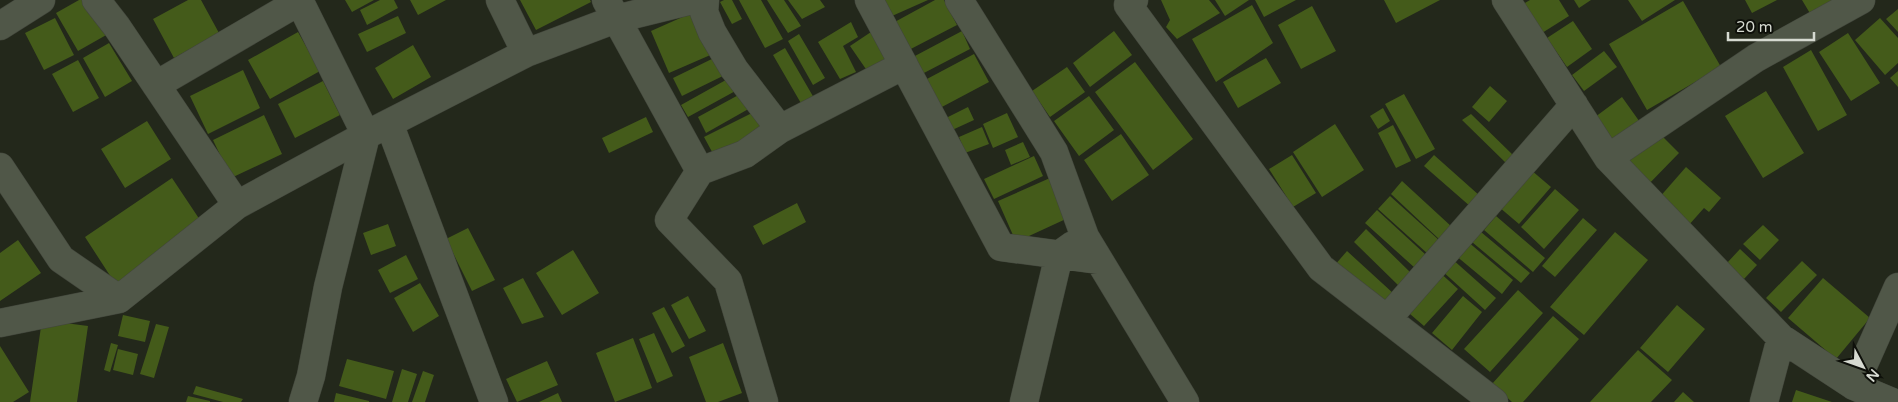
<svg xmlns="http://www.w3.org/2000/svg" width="1898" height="402" viewBox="0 0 1898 402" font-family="'Varela Round',sans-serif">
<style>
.building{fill:#445b1a}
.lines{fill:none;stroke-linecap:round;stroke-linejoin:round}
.minor-casing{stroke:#41453b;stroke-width:29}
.minor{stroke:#505748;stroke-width:28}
</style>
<rect width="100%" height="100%" fill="#23281b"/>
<path class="building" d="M79 0H88L108 34 78 51 56 13Z
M188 0H201L219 33 174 58 153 19Z
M345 0H374L352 12Z
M380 0H394L398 8 367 25 360 10Z
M410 0H446L418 15Z
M520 0H590L591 2 536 30Z
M724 0H732L742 19 732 24 720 2Z
M739 0H761L783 39 765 48Z
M767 0H784L801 26 788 33Z
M788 0H820L825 7 802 19Z
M878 0H928L883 20Z
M935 0H944L957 25 905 52 891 24Z
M1161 0H1209L1220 13 1177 39 1166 27 1170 20Z
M1215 0H1249L1225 16Z
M1255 0H1296L1264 17Z
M1384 0H1440L1396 23Z
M1530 0H1559L1569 16 1542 33 1523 4Z
M1574 0H1591L1579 8Z
M1628 0H1675L1642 21Z
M1745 0H1777L1752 13Z
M1802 0H1870L1820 30Z
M1683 1 1721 67 1647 110 1609 44Z
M1252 5 1273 43 1216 82 1192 39Z
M1312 6 1336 51 1301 69 1278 25Z
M1898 9V32L1886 19Z
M696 11 715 53 669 73 651 31Z
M398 16 406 33 367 52 358 34Z
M55 18 74 55 44 70 25 33Z
M1880 18 1898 38V63L1885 75 1855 40Z
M1573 21 1592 49 1567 67 1547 38Z
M851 22 858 37 843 46 856 72 840 79 818 42Z
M874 30 892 64 870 75 850 46Z
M962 31 970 49 922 74 913 57Z
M1114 31 1132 55 1090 87 1073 63Z
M298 32 320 71 270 99 248 60Z
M1848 33 1880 83 1851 101 1819 52Z
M799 34 825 78 813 85 788 41Z
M109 43 132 81 105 97 83 58Z
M413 45 431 77 393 99 375 68Z
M785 48 814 98 802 105 773 55Z
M1811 50 1847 115 1818 131 1783 67Z
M1604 51 1617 67 1584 91 1572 75Z
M974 54 989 82 940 108 925 80Z
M720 55 729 73 682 96 673 78Z
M1266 58 1281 83 1238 108 1223 82Z
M78 60 99 98 73 112 52 74Z
M1135 62 1193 139 1153 170 1095 92Z
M1067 67 1085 92 1050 117 1032 91Z
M243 70 260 108 208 134 190 96Z
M1898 71V87L1890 78Z
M733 76 739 89 688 117 681 105Z
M323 81 340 115 295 138 278 104Z
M1490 86 1507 101 1489 122 1472 107Z
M1766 91 1804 153 1763 178 1725 116Z
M744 92 752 107 706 133 698 117Z
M1404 94 1435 149 1416 159 1385 104Z
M1089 96 1114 130 1079 156 1054 121Z
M1622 97 1642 125 1611 148 1591 120Z
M968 107 974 120 950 131 944 119Z
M1383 108 1390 121 1378 129 1370 116Z
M754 112 766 137 717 161 704 137Z
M1007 113 1018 137 993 148 983 124Z
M1471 114 1515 157 1507 164 1462 120Z
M264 115 282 154 231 178 213 140Z
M646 117 653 132 609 153 602 138Z
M147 121 171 159 125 188 101 149Z
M1335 124 1364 170 1322 197 1293 152Z
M1393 125 1411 161 1396 168 1378 133Z
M982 127 989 144 965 153 959 137Z
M1657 131 1679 153 1644 189 1622 166Z
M1121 134 1149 175 1112 201 1084 160Z
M1023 142 1030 157 1011 165 1005 150Z
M1292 155 1316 193 1293 207 1269 169Z
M1434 155 1480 196 1471 207 1424 166Z
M1034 156 1043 176 994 199 984 179Z
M1686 167 1721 198 1709 212 1704 208 1688 226 1658 199Z
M1531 170 1551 187 1519 224 1499 207Z
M172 178 206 229 118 288 85 237Z
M1050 178 1068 218 1016 242 998 201Z
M1402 181 1452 227 1440 240 1391 194Z
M1555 189 1579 210 1544 249 1521 227Z
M1390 196 1440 241 1428 254 1378 209Z
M797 203 806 222 763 245 753 226Z
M1377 210 1426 255 1415 268 1365 223Z
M1496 216 1545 258 1533 272 1484 230Z
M1583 218 1597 230 1555 277 1542 266Z
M388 224 396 246 371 255 363 233Z
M1763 225 1779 240 1760 260 1743 244Z
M468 228 495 280 472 291 446 239Z
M1366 229 1411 273 1399 286 1354 242Z
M1481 232 1530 273 1521 283 1472 242Z
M1615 232 1648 260 1584 335 1550 307Z
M18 240 41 273 0 301V253Z
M1467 241 1513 280 1502 294 1455 255Z
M1740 249 1757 265 1744 279 1727 263Z
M573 250 599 293 562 315 536 273Z
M1347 251 1394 294 1381 308 1334 266Z
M406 255 418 279 390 293 378 270Z
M1451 258 1496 298 1485 310 1440 269Z
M1802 261 1817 275 1781 312 1766 298Z
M1437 270 1458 289 1424 326 1403 308Z
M523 278 544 317 522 324 503 288Z
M1823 278 1870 318 1836 359 1788 318Z
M420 283 439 316 413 332 394 298Z
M1518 290 1543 313 1490 372 1464 349Z
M688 296 706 331 689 339 671 305Z
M1463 296 1482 312 1452 350 1432 333Z
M1677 305 1705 329 1668 372 1640 348Z
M664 307 685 346 672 353 652 313Z
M123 315 150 321 145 342 118 336Z
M1553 316 1579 339 1523 402H1512L1492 384Z
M42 320 88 326 77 402H30Z
M156 324 169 327 154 378 140 374Z
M654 333 673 376 657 383 639 339Z
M633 338 652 388 615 402 596 353Z
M111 343 118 345 110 372 104 370Z
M723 343 742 393 718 402H706L689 357Z
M0 346 29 392 13 402H0Z
M118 349 138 354 133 375 113 370Z
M1638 350 1672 380 1651 402H1590Z
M347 359 394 371 386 399 339 386Z
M547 361 558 385 517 402 506 379Z
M402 369 417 374 408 402H392Z
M423 371 434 375 425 402H412Z
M196 386 243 399 241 402H223L193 394Z
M1796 390 1832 402H1792Z
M1683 392 1694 402H1674Z
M336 393 369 401V402H334Z
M558 393 562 402H539Z
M188 396 210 401V402H186Z"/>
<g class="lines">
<g class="minor-casing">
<path id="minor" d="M96 0 117 27 237 205 366 135 328 287 311 376 303 402
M299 0 366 135 526 53
M500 0 526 53 616 19 693 0
M606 0 700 171 745 154 780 129
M705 0 704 12 712 32 734 69 780 129 904 65
M869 0 1001 247 1099 260
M959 0 1054 152 1085 237 1185 402
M1134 0 1128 5 1321 268 1494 402
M1506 0 1608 158 1781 338 1854 386 1892 402
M0 26 41 0
M156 85 300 1
M389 123 494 402
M1608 158 1756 58 1861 0
M0 167 61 259 119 299 237 205
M700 171 669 220 728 281 764 402
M1387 319 1574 105
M0 323 119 299
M1854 386 1898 287
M1024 402 1059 255 1073 245
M1764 402 1781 338"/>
</g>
<use href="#minor" class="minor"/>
</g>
<g transform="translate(1863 367) rotate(131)" stroke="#0e100a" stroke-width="4" paint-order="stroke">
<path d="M0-4L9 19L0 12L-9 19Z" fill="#d6dad1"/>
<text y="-8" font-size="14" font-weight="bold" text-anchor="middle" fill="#d6dad1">N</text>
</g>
<path d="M1728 32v8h86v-8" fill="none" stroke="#d6dad1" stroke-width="2.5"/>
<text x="1736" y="32" font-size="15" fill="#d6dad1" stroke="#0e100a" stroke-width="4" paint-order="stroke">20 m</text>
</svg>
